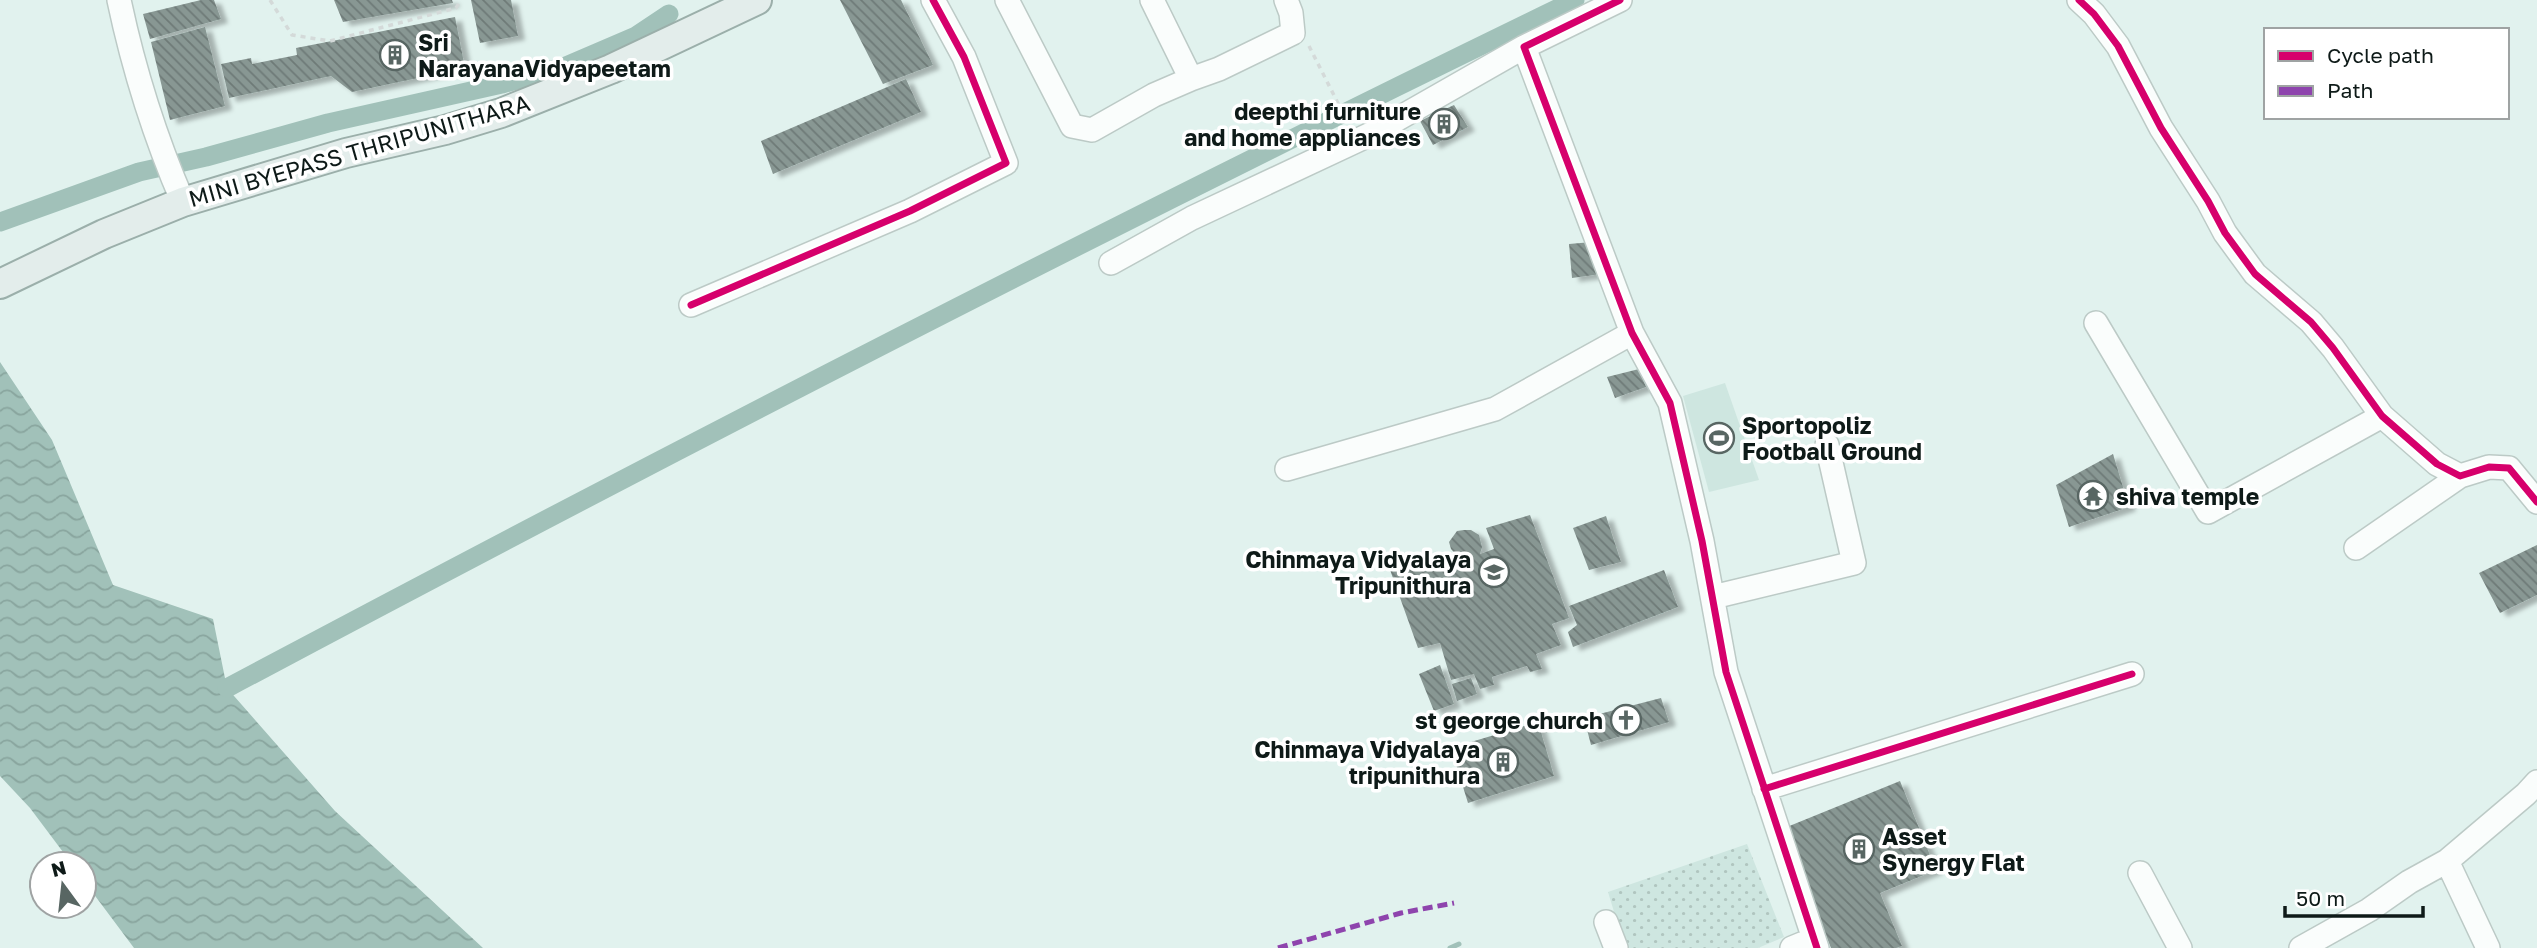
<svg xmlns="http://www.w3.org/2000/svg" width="2537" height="948" viewBox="0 0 2537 948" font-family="'Golos Text',sans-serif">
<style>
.grass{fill:url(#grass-dots)}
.park{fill:#cee6e0}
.water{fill:url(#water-waves)}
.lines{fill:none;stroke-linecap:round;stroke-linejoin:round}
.stream{stroke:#a1c1b9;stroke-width:5}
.canal{stroke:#a1c1b9;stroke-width:19}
.building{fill:url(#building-back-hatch);filter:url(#shadow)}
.minor-casing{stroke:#bccac6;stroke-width:26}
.major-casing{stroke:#9bafaa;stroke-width:32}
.path{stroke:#d4dad9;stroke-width:3.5;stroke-dasharray:5 5;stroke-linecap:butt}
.minor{stroke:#fafdfc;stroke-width:23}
.major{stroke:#e3edeb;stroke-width:28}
.quiet{stroke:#8e44ad;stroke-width:5;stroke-dasharray:10 5;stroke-linecap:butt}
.cycleway-casing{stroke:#fff;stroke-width:11}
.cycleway{stroke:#d6006c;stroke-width:7}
.labels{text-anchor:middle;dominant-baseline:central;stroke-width:7;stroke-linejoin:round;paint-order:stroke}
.poi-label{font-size:23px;font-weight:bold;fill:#0e1a18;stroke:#fff;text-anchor:start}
.street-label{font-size:23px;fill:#0e1a18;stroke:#fff}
</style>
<defs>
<pattern id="grass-dots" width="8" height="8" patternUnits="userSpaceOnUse" patternTransform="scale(1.75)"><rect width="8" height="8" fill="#cee6e0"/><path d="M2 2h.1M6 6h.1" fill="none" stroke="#b0c5bf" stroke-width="1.8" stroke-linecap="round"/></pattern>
<pattern id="water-waves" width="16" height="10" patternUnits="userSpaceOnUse" patternTransform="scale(1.75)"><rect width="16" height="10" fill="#a1c1b9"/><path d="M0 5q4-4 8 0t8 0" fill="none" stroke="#89a59e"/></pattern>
<pattern id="building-back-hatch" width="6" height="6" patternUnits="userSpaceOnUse" patternTransform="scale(1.75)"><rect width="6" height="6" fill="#889793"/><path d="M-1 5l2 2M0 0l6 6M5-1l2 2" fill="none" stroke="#6e7a77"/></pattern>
<filter id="shadow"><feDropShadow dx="7" dy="4" stdDeviation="2" flood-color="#0004"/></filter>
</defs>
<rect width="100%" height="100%" fill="#e1f2ee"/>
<path class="grass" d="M1747 844 1784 937 1758 948H1625L1608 892Z"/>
<path class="park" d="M1725 383 1759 480 1709 492 1683 396Z"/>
<path class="water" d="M0 362 52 440 113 585 213 619 227 688 335 811 483 948H134L84 881V864H72L30 808 0 776Z"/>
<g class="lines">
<path class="stream" d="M1450 948 1459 944"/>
<path class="canal" d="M0 222 139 172 206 157 328 123 502 84 566 66 636 36 669 14
M227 688C672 451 1121 220 1575 0"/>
</g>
<path class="building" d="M201 0H214L221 19 150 39 143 14Z
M334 0H452L453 3 343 22Z
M471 0H511L518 36 480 43Z
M840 0H901L933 65 883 84Z
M455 17 465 68 352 92 331 76 229 98 221 64 251 58 252 64 297 55 296 48Z
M205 27 225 106 170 120 151 42Z
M906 79 921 112 773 174 761 141Z
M1454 105 1468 127 1433 145 1420 121Z
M1592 242 1601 274 1572 278 1569 244Z
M1639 369 1646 387 1615 398 1607 377Z
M2113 454 2129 507 2069 527 2056 485Z
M1530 515 1569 618 1552 624 1561 645 1536 654 1542 669 1530 672 1527 666 1492 677 1494 685 1480 689 1474 674 1451 680 1440 643 1418 648 1389 567 1428 550 1438 568 1461 560 1451 549 1449 542 1457 531 1464 530H1471L1479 535 1482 547 1480 554 1494 549 1486 528Z
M1606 516 1621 562 1589 570 1573 528Z
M2537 545V595L2500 613 2479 573Z
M1664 570 1678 607 1573 647 1568 632 1577 625 1569 606Z
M1440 665 1454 704 1434 711 1419 674Z
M1471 678 1477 694 1457 701 1452 684Z
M1661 698 1669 722 1591 745 1584 718Z
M1538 722 1554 776 1468 803 1451 748Z
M1900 781 1936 870 1880 893 1902 946 1896 948H1831L1782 829Z"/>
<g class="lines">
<g class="minor-casing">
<path id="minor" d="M119 0C134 71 154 135 183 202
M1007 0 1072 126 1092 130 1154 95 1191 79
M1152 0 1191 79 1219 69 1293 33 1291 13 1286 0
M1620 0 1524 47 1632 333 1670 403 1702 541 1726 672 1817 948
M2079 0 2094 14 2118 46 2161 128 2208 201 2225 233 2255 274 2311 322 2333 348 2382 416 2437 464 2460 476 2489 467 2509 468 2537 502
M1111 263 1192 218 1373 133 1524 47
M691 305 910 211 1006 163 964 57 933 0
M2096 323 2208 512 2382 416
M1287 469 1495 409 1632 333
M2356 548 2460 476
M1713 597 1854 563 1827 445
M1764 789 2132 674
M2140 873 2180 948
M1606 922 1616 948
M1792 948 1814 939
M2301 948 2369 910 2409 882 2447 861
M2488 948 2447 861 2526 794 2537 782"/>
</g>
<g class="major-casing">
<path id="major" d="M0 284 104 234 183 202 346 153 445 130 501 113 611 69 757 0"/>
</g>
<path class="path" d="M270 0 292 35 330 41 456 8 461 0
M1309 46 1348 123"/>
<use href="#minor" class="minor"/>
<use href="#major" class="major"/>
<path class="quiet" d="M1278 948 1401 913 1454 903"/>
<g class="cycleway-casing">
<path id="cycleway" d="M1620 0 1524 47 1632 333 1670 403 1702 541 1726 672 1817 948
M2079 0 2094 14 2118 46 2161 128 2208 201 2225 233 2255 274 2311 322 2333 348 2382 416 2437 464 2460 476 2489 467 2509 468 2537 502
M691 305 910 211 1006 163 964 57 933 0
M1764 789 2132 674"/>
</g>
<use href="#cycleway" class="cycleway"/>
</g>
<defs>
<g id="building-ring" transform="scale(1.575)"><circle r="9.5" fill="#fff" stroke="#586663" stroke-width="1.5"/><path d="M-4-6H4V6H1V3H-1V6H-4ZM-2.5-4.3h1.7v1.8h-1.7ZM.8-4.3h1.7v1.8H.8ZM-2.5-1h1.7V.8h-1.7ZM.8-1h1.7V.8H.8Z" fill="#586663"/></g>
<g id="stadium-ring" transform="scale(1.575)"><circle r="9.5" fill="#fff" stroke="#586663" stroke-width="1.5"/><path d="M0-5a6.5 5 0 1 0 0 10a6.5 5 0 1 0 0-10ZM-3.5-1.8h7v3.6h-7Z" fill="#586663"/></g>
<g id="temple-ring" transform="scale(1.575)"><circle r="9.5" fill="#fff" stroke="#586663" stroke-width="1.5"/><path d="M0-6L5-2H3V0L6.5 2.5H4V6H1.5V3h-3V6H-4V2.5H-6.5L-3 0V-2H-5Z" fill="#586663"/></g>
<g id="school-ring" transform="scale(1.575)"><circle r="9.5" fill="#fff" stroke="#586663" stroke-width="1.5"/><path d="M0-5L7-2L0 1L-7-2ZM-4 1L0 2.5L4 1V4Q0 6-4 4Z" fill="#586663"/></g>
<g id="church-ring" transform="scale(1.575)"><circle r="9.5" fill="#fff" stroke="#586663" stroke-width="1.5"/><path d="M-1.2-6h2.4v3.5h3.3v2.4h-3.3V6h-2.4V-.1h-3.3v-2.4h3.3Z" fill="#586663"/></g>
</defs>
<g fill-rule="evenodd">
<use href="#building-ring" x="395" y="55"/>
<use href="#building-ring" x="1444" y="124"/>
<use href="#stadium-ring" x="1719" y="438"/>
<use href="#temple-ring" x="2093" y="496"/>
<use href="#school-ring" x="1494" y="572"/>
<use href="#church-ring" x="1626" y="720"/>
<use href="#building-ring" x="1503" y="762"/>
<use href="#building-ring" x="1859" y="849"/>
</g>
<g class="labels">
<g class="poi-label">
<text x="418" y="42">Sri<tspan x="418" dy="26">NarayanaVidyapeetam</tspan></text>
<text x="1421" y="111" text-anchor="end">deepthi furniture<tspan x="1421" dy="26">and home appliances</tspan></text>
<text x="1742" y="425">Sportopoliz<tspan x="1742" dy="26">Football Ground</tspan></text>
<text x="2116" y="496">shiva temple</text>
<text x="1471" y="559" text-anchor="end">Chinmaya Vidyalaya<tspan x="1471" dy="26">Tripunithura</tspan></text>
<text x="1603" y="720" text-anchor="end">st george church</text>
<text x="1480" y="749" text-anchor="end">Chinmaya Vidyalaya<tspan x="1480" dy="26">tripunithura</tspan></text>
<text x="1882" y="836">Asset<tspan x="1882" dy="26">Synergy Flat</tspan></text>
</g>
<g class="street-label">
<text transform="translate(359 150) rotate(-16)">MINI BYEPASS THRIPUNITHARA</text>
</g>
</g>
<rect x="2264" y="28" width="245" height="91" fill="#ffffff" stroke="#9fa3a3" stroke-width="2"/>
<rect x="2278" y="51" width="35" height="10" fill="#d6006c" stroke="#9fa3a3" stroke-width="2"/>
<text x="2327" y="63" font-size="21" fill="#0e1a18">Cycle path</text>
<rect x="2278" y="86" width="35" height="10" fill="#8e44ad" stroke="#9fa3a3" stroke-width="2"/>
<text x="2327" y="98" font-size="21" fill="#0e1a18">Path</text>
<g transform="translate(63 885) rotate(345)"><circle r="33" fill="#ffffff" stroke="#9fa3a3" stroke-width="2"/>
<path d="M0-5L12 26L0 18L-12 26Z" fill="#586663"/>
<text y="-10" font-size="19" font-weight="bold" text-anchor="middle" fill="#0e1a18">N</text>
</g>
<path d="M2285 906v10h138v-10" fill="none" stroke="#0e1a18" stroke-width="3.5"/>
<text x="2296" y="906" font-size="21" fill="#0e1a18" stroke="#ffffff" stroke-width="5" paint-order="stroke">50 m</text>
</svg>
